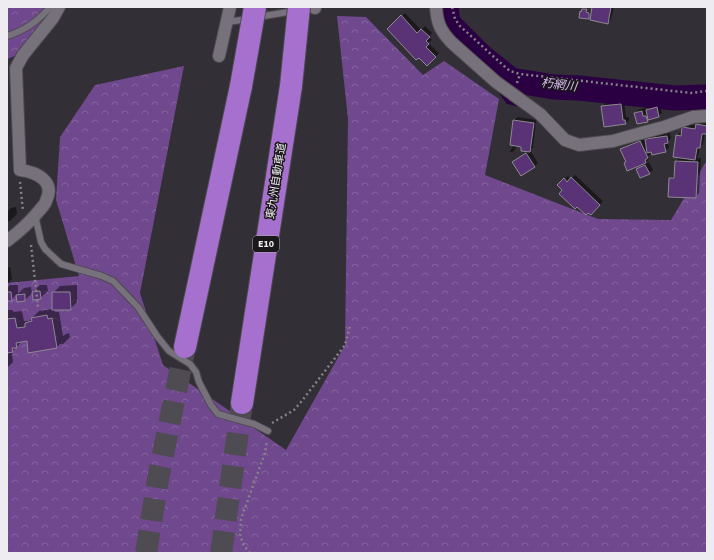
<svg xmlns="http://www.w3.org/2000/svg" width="714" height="560" viewBox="0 0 714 560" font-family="'Source Sans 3','Noto Sans JP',sans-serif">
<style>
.forest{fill:url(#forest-crowns)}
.shadow{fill:#0007}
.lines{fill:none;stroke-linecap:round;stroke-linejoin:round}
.stream{stroke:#2a0042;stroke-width:4}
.river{stroke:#2a0042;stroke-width:25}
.building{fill:#5a3376;stroke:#8e8992}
.highway-tunnel{stroke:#4f4b52;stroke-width:22;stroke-dasharray:22 11;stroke-linecap:butt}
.lane-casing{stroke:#4e4a51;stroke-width:8}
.street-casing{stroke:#4e4a51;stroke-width:14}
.highway-casing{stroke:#4e4a51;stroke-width:24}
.path{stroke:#858288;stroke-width:2.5;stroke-dasharray:2 3;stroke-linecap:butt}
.lane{stroke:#76717a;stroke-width:6}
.street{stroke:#76717a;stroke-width:12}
.highway{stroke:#a671ce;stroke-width:22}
.highway-bridge-casing{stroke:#4e4a51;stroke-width:24;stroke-linecap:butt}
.highway-bridge{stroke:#a671ce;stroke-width:22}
.labels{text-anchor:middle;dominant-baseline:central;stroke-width:3;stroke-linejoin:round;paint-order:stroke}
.shield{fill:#1a181b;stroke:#afacb1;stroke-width:1}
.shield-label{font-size:10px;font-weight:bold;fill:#efecf1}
.street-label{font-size:11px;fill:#efecf1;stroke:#1a181b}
.water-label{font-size:12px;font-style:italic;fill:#d9b9f3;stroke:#1a181b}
</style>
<defs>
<pattern id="forest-crowns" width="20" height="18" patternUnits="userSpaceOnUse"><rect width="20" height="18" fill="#6f488d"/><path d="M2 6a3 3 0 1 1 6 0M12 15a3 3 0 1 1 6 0" fill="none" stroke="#84639e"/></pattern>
</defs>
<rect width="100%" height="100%" fill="#332f36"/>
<path class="forest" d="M7 7H54L49 16 17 55 7 59Z
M337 16 366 17 423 75 444 61 499 99 485 175 598 219 671 220 707 160V553H7V283L79 276 56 200 60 137 95 85 184 66 140 293 163 365 286 450 345 345 348 119Z"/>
<path class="shadow" d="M593 7H614L611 19 608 23Z
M584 8H588L587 11 590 12V17L588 18 580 17 581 12Z
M405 13 421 30 425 26 432 33 429 37 432 40 428 43 439 53 427 65 388 29Z
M624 101 626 117H629V120L626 123 602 107 606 103Z
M660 105 662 113 658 116 650 118 647 121 635 114 638 110 645 108 646 111 650 107Z
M518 117 536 120 533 148 530 150 538 163 535 166 522 175 513 162 517 159 529 151 522 146 517 145 516 148 513 152H510L511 149 515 145 514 120Z
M700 121 707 122V133H705L703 144 700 147 698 156 696 158H701L699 193 696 197 670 179 674 175H676V161L680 157 677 136 681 132 682 133 683 128 687 124 697 126Z
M670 133 671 138 668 142 669 148 665 151H649L651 154 648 156 649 159 644 164 649 162 653 170 649 173 637 169 642 164 627 162 622 150 625 146 643 138 645 141 650 136Z
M575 175 603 201 591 214 558 185 568 176 571 179Z
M16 207 17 214 10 221H7V212L11 208Z
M10 267 12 279 7 284V268Z
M10 285H18V294L24 288 31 287 32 293 25 300 18 301 17 294 11 300H7V288Z
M40 285H47L48 291 40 298 33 292Z
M77 285V302L70 309H54L55 312H59L63 336 66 334 69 333 70 337 63 344H60L57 347 27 340 22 341 12 352 13 362 7 368V310H12L14 312 22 311 24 321H29L39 311 53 309V293L60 286Z"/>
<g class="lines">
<path class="stream" d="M500 91 508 102 519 105"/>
<path class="river" d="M446 7 448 23 481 56 511 80 554 87 579 88 674 98 707 97"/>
</g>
<path class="building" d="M592 7H611L608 24 590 20Z
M582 9H587L586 12 589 13V19L579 18 580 11 581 12Z
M401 15 417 33 421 29 430 37 426 41 429 44 426 47 436 57 427 66 419 58 416 60 387 29Z
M621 104 623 120H625L626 124 604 127 601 106Z
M657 107 659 117 648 120 646 110Z
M642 111 643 116H646L648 122 637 124 634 113Z
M513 120 534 123 530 152 521 151V147L510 145Z
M696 124 707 126V134H702L700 148H697L695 160 673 157 676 135 681 136 682 127 695 129Z
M667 136 668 143 664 144 666 152 652 155 651 152 647 153 645 139Z
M640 141 648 158 645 160 646 163 627 171 624 163 626 162 620 149Z
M526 153 535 167 521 176 512 162Z
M675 161 698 162 696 198 668 197 669 178H674Z
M645 165 650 174 640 178 636 169Z
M571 177 600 205 591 215 588 213 586 215 577 207 575 209 559 194 562 190 557 185 564 178 567 182Z
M40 291 41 299 33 300 32 292Z
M7 292H11L12 301H7Z
M52 292H70L71 310H52Z
M25 294V301L17 302 16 295Z
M47 315 48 319 52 318 57 348 28 353 27 341 16 343 17 348H12L13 352 7 353V319L15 318 17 328 25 327V323L32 321 31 318Z"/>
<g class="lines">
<path class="highway-tunnel" d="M146 553 158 479 185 347
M221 553 242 403"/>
<g class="lane-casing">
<path id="lane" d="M258 17 294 11
M227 22 249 19
M7 36C24 31 39 20 50 7
M35 215 41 242 45 249 61 264 102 276 113 281 138 307 157 336 169 351 190 364 196 372 199 382 211 405 218 414 254 424 268 431"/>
</g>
<g class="street-casing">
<path id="street" d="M436 7C437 23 440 30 451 42L496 82 540 114 565 140 579 145 613 141 645 132 664 127 693 117 707 116
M315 8V7
M219 56 230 7
M7 241C19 232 29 223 39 211 41 208 45 205 46 201 56 181 36 172 20 170L16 68 23 55 53 18 59 7"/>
</g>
<g class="highway-casing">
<path id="highway" d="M185 347 241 86
M242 403 291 86"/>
</g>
<path class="path" d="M452 7 455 19 460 26 504 66 510 71 520 74 691 93 707 91
M517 83 520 74
M20 182 23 211
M31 245 38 307
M272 423 294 410 301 402 345 345 350 326
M250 553 245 547 240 536 241 519 265 453 267 441"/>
<use href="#lane" class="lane"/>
<use href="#street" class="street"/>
<use href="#highway" class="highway"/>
<g class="highway-bridge-casing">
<path id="highway-bridge" d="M241 86 255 7
M291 86 299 7"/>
</g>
<use href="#highway-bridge" class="highway-bridge"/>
</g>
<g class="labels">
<rect class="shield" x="253" y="236" width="26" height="16" rx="3"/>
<g class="shield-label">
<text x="266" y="244">E10</text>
</g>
<g class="street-label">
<text transform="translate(276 181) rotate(-81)">東九州自動車道</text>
</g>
<g class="water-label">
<text transform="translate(559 85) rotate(7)">朽網川</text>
</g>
</g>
<rect width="714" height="560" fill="none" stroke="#efecf1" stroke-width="16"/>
</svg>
